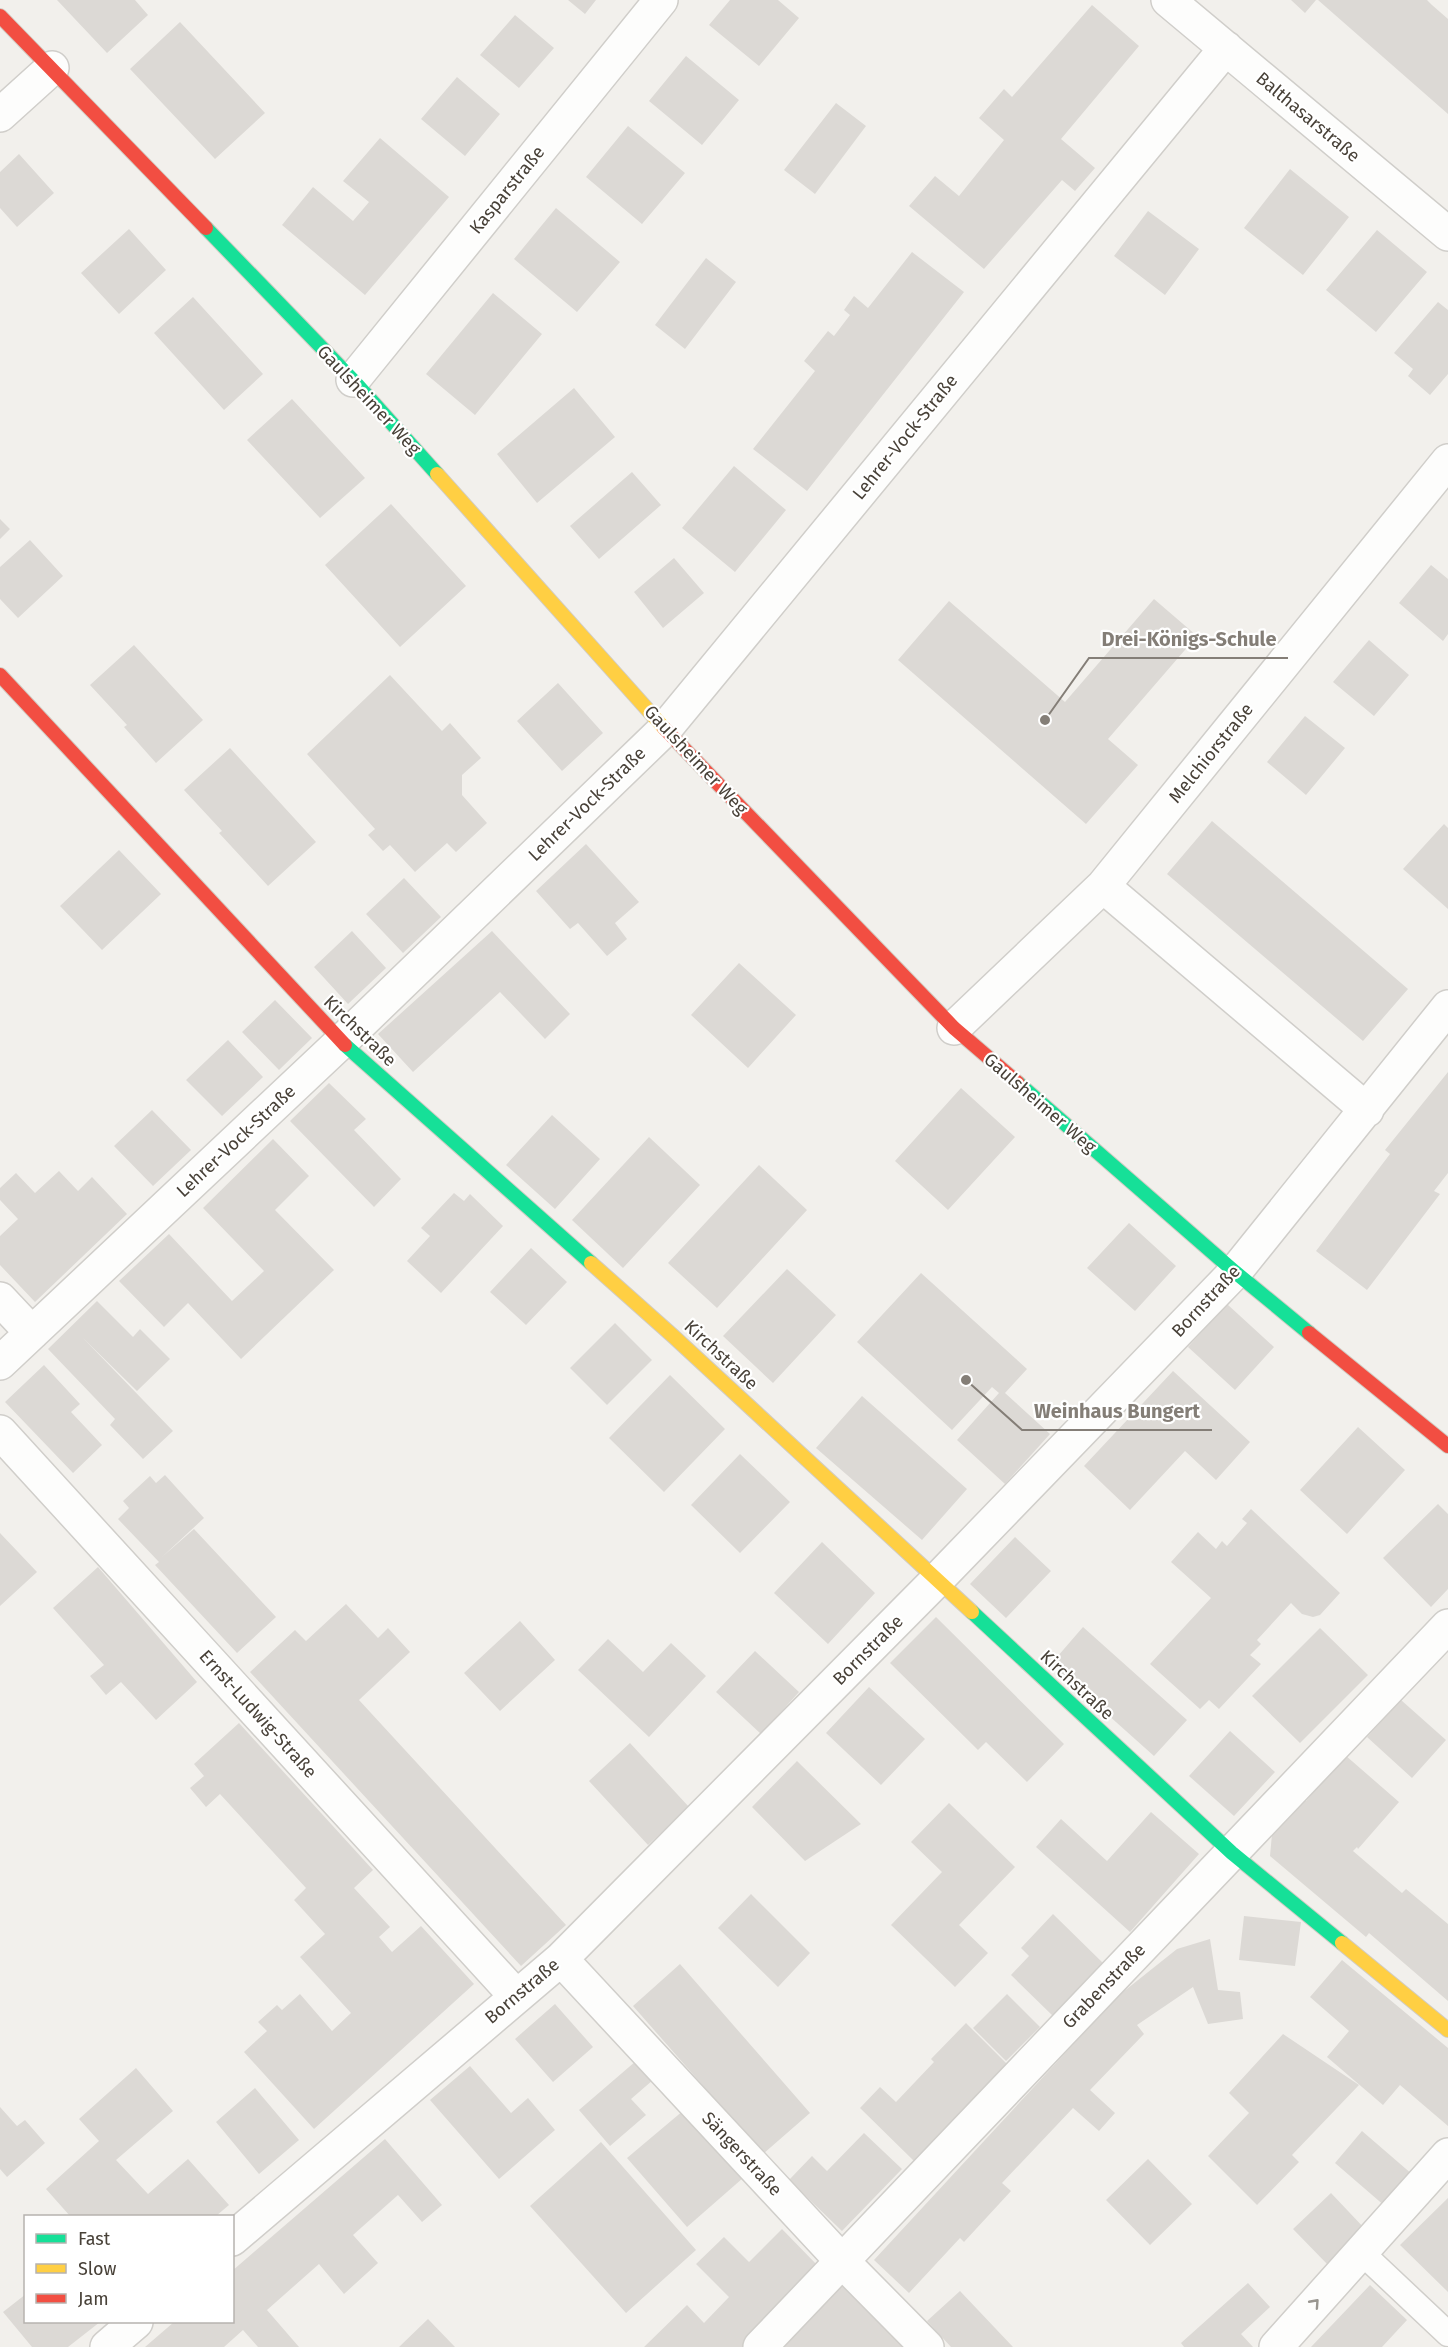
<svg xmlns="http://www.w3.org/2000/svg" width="1448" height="2347" viewBox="0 0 1448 2347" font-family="'Fira Sans',sans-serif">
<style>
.building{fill:#dcd9d5}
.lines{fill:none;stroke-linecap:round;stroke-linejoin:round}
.lane-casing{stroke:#d0ceca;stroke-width:27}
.street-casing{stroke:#d0ceca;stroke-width:36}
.fast-casing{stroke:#d1ccc3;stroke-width:16}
.slow-casing{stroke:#d1ccc3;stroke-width:16}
.jam-casing{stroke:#d1ccc3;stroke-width:16}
.lane{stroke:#fdfdfc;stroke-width:24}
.street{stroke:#fdfdfc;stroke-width:33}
.fast{stroke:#16e098;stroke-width:14}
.slow{stroke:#ffcf43;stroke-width:14}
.jam{stroke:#f24e42;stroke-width:14}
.oneway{stroke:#999690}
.labels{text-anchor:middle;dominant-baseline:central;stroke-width:4.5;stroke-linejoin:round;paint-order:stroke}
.street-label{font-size:18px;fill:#484138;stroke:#fff}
.leader{fill:none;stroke:#847e77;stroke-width:2}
.callout-dot{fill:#847e77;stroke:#fff;stroke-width:2}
.callout-label{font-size:20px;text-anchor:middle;font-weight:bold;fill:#847e77;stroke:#fff;stroke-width:4.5;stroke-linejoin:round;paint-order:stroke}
</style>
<rect width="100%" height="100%" fill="#f2f0ec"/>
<path class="building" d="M57 0H135L148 15 107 53Z
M568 0H596L585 14Z
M730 0H778L799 18 759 66 709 25Z
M1291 0H1316L1305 13Z
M1318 0H1427L1432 5 1448 19V114Z
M1092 5 1139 46 1061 139 1095 168 1075 191 1062 180 984 269 909 206 935 176 959 196 1004 140 979 118 1004 89 1012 97Z
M515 15 554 48 519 88 480 55Z
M180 22 265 113 215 159 130 69Z
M686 56 739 100 702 145 649 101Z
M457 77 500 114 465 156 421 119Z
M836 103 866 126 815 194 784 170Z
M628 126 685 173 642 224 586 177Z
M380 138 449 197 365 295 282 225 313 187 353 221 369 202 343 181Z
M19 154 54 193 17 227 0 208V172Z
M1290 169 1349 217 1303 275 1244 228Z
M556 208 620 262 577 312 514 259Z
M1148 211 1199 249 1165 295 1114 256Z
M129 229 166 270 119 314 81 273Z
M1377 230 1427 272 1376 332 1326 290Z
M912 252 964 292 807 491 753 449 815 371 804 361 828 331 834 336 850 315 844 310 854 296 868 308Z
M706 258 736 282 685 349 655 325Z
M493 293 542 334 475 415 426 374Z
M193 297 263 374 224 410 154 333Z
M1438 302 1448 310V374L1430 395 1408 376 1413 369 1394 353Z
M574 388 615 437 537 503 497 454Z
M292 399 365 478 320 518 247 440Z
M734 466 786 510 735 572 682 528Z
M632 472 661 505 599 559 570 526Z
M391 504 466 586 400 647 325 565Z
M0 519 10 529 0 539Z
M30 540 63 576 18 618 0 599V567Z
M674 558 704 593 663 628 634 592Z
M1431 565 1448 579V634L1443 641 1399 603Z
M1154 599 1197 636 1108 739 1138 765 1086 824 898 660 949 601 1065 702Z
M1369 640 1409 675 1374 716 1333 682Z
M134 645 203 720 156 763 124 727 127 725 90 685Z
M390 675 442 731 450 723 481 758 462 775V795L487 823 456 852 447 843 415 872 390 845 383 851 368 835 375 829 307 754Z
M558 683 603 733 562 771 517 721Z
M1305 716 1345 748 1306 795 1267 762Z
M230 748 316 842 268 886 219 833 222 831 184 790Z
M1212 821 1408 989 1363 1041 1167 874Z
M1444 824 1448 828V909L1403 869Z
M586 844 639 902 615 923 627 939 607 956 578 923 570 929 536 891Z
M119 850 161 894 102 950 60 906Z
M404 878 441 917 403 953 366 914Z
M352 931 386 968 348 1004 314 967Z
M492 931 570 1014 545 1039 500 992 413 1072 378 1034Z
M739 963 796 1015 748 1068 691 1015Z
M275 1000 312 1038 279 1070 242 1032Z
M228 1040 263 1077 222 1116 186 1080Z
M1448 1072V1173L1434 1191 1440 1194 1367 1290 1316 1251 1390 1154 1385 1150Z
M329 1083 366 1119 354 1130 401 1179 374 1207 290 1121Z
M961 1088 1015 1137 948 1210 895 1161Z
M152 1110 191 1150 153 1186 114 1146Z
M552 1115 600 1159 555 1209 506 1165Z
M649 1137 700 1185 623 1268 572 1220Z
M273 1139 309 1176 275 1210 334 1270 241 1359 188 1303 164 1327 119 1281 169 1234 232 1301 264 1271 203 1208Z
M759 1165 807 1210 717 1308 668 1263Z
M59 1171 78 1191 92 1177 127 1214 35 1302 0 1265V1236L18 1219 0 1200V1188L16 1173 35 1193Z
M454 1193 464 1201 470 1194 503 1226 441 1293 407 1261 430 1236 421 1228Z
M1129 1223 1176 1266 1135 1311 1087 1268Z
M531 1248 567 1282 526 1325 490 1292Z
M787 1269 836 1315 773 1383 723 1336Z
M921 1273 1027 1369 1005 1393 1050 1434 1005 1484 957 1440 999 1393 992 1387 952 1430 857 1342Z
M97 1301 133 1337 140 1329 170 1359 137 1391 83 1338 173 1431 143 1459 110 1425 115 1419 48 1349Z
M1227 1304 1274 1347 1235 1390 1188 1347Z
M615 1323 652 1360 607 1405 570 1368Z
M44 1365 80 1404 71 1412 102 1445 73 1473 5 1402Z
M1173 1371 1250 1442 1216 1480 1185 1451 1130 1510 1084 1466Z
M670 1375 725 1429 664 1492 609 1438Z
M862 1396 967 1489 922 1540 816 1448Z
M1358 1427 1405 1470 1347 1534 1300 1490Z
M740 1454 790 1502 740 1553 691 1505Z
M165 1475 204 1518 162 1557 194 1529 276 1617 237 1653 155 1565 159 1562 118 1519 129 1508 123 1501 150 1476 156 1483Z
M1438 1504 1448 1514V1589L1431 1607 1383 1558Z
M1251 1509 1340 1593 1320 1615 1313 1617 1302 1614 1291 1603 1257 1640 1261 1644 1250 1655 1261 1664 1219 1709 1209 1700 1200 1709 1150 1664 1211 1598 1171 1562 1198 1532 1216 1549 1222 1541 1227 1546 1247 1523 1242 1519Z
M0 1533 37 1572 0 1606Z
M1015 1537 1051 1571 1006 1618 970 1584Z
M822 1542 875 1593 828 1644 774 1593Z
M98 1567 197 1682 156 1720 121 1682 106 1695 90 1676 104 1665 53 1608Z
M346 1604 378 1638 388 1628 410 1652 359 1700 566 1925 521 1966 250 1672 295 1630 306 1641Z
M936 1617 1064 1744 1027 1782 986 1742 978 1750 890 1663Z
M520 1621 555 1660 500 1711 464 1673Z
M1083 1627 1187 1720 1154 1756 1051 1664Z
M1320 1628 1368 1675 1300 1743 1252 1696Z
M608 1639 643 1672 671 1643 706 1676 649 1737 578 1670Z
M755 1651 799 1692 761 1734 716 1692Z
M869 1687 925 1739 881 1785 826 1733Z
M1401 1700 1446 1740 1412 1778 1367 1737Z
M239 1723 373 1870 354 1888 390 1927 379 1937 392 1952 421 1926 474 1984 314 2129 244 2052 267 2031 258 2022 277 2005 282 2010 300 1994 332 2031 351 2013 300 1957 325 1934 294 1900 306 1888 220 1794 206 1807 190 1788 204 1776 194 1764Z
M1230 1731 1275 1772 1234 1816 1189 1776Z
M630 1743 689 1807 648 1845 589 1781Z
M1345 1755 1399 1802 1358 1849 1357 1847 1353 1851 1402 1893 1406 1889 1448 1924V2001L1369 1933 1366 1937 1270 1856 1272 1834 1302 1799 1306 1801Z
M797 1761 861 1824 805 1861 752 1807Z
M949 1803 1015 1867 959 1925 988 1953 955 1987 891 1925 942 1872 911 1842Z
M1151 1812 1199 1854 1130 1932 1036 1847 1061 1819 1107 1861Z
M751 1894 810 1953 778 1987 718 1928Z
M1053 1914 1104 1964 1054 2017 1011 1975 1029 1956 1021 1948Z
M1244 1916 1301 1922 1295 1966 1239 1960Z
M1210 1939 1218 1990 1240 1992 1243 2019 1208 2024 1193 1987 1137 2025 1144 2034 1090 2090 1115 2113 1099 2131 1073 2108 1002 2183 1011 2191 964 2242 960 2238 909 2293 874 2260 1118 1996 1177 1949Z
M1342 1960 1448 2048V2126L1400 2085 1383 2105 1327 2057 1349 2031 1310 1997Z
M680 1964 810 2113 763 2154 633 2006Z
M1007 1994 1040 2027 1006 2061 973 2028Z
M555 2004 593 2047 553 2082 515 2039Z
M966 2023 1008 2065 915 2162 860 2108 880 2087 896 2102 934 2062 931 2059Z
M1283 2034 1359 2085 1292 2155 1299 2162 1257 2205 1208 2156 1249 2113 1229 2093Z
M636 2061 653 2080 631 2099 646 2115 610 2146 579 2110Z
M470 2066 511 2113 528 2098 555 2130 499 2179 430 2100Z
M136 2068 173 2111 116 2160 148 2194 188 2159 229 2205 216 2216H70L46 2189 99 2141 79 2119Z
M255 2088 299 2140 259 2174 216 2122Z
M0 2107 17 2126 25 2120 45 2143 7 2177 0 2169Z
M684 2110 743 2178 687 2227 627 2158Z
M1362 2131 1413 2175 1386 2207 1335 2163Z
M864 2133 902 2169 842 2231 789 2180 812 2156 827 2171Z
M385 2139 442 2205 422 2222 398 2195 353 2235 378 2263 344 2294 319 2264 267 2310 299 2347H258L243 2330 224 2347H145L174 2322H232V2271Z
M601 2142 696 2250 626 2313 530 2206Z
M1148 2159 1192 2204 1150 2245 1106 2200Z
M1331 2193 1366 2230 1328 2265 1293 2229Z
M1448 2198V2292L1400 2245Z
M782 2229 818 2266 775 2316 744 2347H644L687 2305 704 2323 729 2297 696 2264 724 2237 749 2262Z
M842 2283 903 2347H775Z
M1248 2283 1270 2307 1241 2334 1253 2347H1184L1181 2343Z
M1370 2285 1407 2320 1382 2347H1311Z
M960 2291 1013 2347H951L927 2321Z
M26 2294V2322H100L68 2347H32L3 2312Z
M428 2319 455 2347H399Z"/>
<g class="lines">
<g class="lane-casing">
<path id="lane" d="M1361 2252 1448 2334"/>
</g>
<g class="street-casing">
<path id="street" d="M1168 0 1448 234
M0 115 52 68
M353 380 661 0
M1103 886 1367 1110
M954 1028 1103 886 1448 461
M0 1299 32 1333
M0 1363 341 1042 665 729 1226 48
M0 1432 516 1996
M561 1959 841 2260 927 2347
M232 2239 561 1959 937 1580 1235 1272 1448 1007
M107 2347 136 2322
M760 2347 1448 1626
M1276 2347 1448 2155"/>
</g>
<g class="fast-casing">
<path id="fast" d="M206 228 353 380 437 474
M345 1045 591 1263
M1018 1083 1235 1272 1309 1333
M972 1612 1232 1853 1342 1943"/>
</g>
<g class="slow-casing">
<path id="slow" d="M437 474 664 728
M591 1263 673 1336 972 1612
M1342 1943 1448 2030"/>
</g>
<g class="jam-casing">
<path id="jam" d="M0 16 206 228
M0 675 345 1045
M664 728 954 1028 1018 1083
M1309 1333 1448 1446"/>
</g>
<use href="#lane" class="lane"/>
<use href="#street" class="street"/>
<use href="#fast" class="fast"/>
<use href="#slow" class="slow"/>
<use href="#jam" class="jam"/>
</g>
<defs><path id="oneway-chevron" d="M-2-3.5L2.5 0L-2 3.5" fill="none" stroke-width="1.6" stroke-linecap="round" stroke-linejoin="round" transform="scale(1.5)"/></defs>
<use class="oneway" href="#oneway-chevron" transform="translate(1315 2303) rotate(-48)"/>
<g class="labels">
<g class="street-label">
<text transform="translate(1308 117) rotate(40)">Balthasarstraße</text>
<text transform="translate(507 190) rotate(-51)">Kasparstraße</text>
<text transform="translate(369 400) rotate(47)">Gaulsheimer Weg</text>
<text transform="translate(905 437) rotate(-51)">Lehrer-Vock-Straße</text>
<text transform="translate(1211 753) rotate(-51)">Melchiorstraße</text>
<text transform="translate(696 760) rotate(47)">Gaulsheimer Weg</text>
<text transform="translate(587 804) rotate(-44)">Lehrer-Vock-Straße</text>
<text transform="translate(360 1031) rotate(44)">Kirchstraße</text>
<text transform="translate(1040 1103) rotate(41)">Gaulsheimer Weg</text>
<text transform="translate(236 1141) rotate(-43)">Lehrer-Vock-Straße</text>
<text transform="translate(1206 1301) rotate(-47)">Bornstraße</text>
<text transform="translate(721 1355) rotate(43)">Kirchstraße</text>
<text transform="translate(868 1650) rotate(-45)">Bornstraße</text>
<text transform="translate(1077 1685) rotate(43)">Kirchstraße</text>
<text transform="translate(258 1714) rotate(48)">Ernst-Ludwig-Straße</text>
<text transform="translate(1104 1986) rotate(-46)">Grabenstraße</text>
<text transform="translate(522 1991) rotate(-40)">Bornstraße</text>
<text transform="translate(742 2154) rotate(47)">Sängerstraße</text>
</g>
</g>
<path class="leader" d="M1045 720L1089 658H1288M966 1380L1022 1430H1212"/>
<g class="callout-dot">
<circle cx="1045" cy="720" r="6"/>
<circle cx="966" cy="1380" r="6"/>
</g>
<g class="callout-label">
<text x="1189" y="646">Drei-Königs-Schule</text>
<text x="1117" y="1418">Weinhaus Bungert</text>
</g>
<rect x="24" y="2215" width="210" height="108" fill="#ffffff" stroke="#b6b3af" stroke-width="1.5"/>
<rect x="36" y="2234" width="30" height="9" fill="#16e098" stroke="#b6b3af" stroke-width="1.5"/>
<text x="78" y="2245" font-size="18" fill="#484138">Fast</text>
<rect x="36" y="2264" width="30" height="9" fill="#ffcf43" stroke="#b6b3af" stroke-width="1.5"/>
<text x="78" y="2275" font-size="18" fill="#484138">Slow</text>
<rect x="36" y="2294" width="30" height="9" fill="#f24e42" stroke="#b6b3af" stroke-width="1.5"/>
<text x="78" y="2305" font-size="18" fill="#484138">Jam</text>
</svg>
